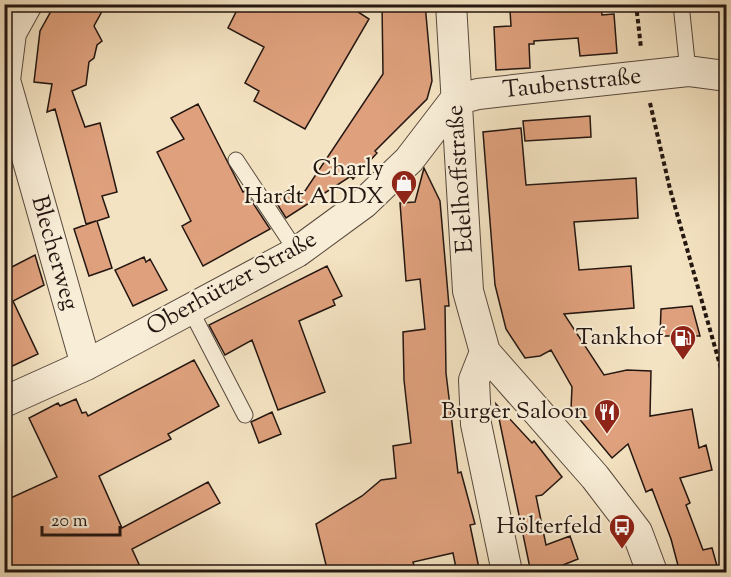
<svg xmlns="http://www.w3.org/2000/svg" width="731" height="577" viewBox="0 0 731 577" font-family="'Sorts Mill Goudy',serif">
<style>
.building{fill:#dfa17d;stroke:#231611;stroke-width:1.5}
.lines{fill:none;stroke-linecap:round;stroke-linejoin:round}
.lane-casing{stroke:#57493d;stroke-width:17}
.street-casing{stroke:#57493d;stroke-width:32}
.path{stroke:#231611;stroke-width:4;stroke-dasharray:4.5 3;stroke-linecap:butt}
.lane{stroke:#f8edd7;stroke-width:15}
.street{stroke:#f8edd7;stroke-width:30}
.labels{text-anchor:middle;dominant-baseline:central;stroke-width:4.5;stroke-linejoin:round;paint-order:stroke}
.street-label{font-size:24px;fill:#231611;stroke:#f8edd7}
.poi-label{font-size:24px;fill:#231611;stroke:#f8edd7;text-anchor:end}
</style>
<rect width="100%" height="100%" fill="#f4e3c2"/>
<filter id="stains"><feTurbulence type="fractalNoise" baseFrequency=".00333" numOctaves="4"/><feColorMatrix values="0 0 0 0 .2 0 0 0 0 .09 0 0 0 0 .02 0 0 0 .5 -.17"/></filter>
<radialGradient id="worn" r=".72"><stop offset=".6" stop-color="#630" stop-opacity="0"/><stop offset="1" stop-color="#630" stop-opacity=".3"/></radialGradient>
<path class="building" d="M55 4H106L94 26 102 41 97 45 94 58 89 62 86 85 72 91 85 127 100 123 117 192 102 196 109 217 97 221 112 268 89 276 74 229 96 221 86 224 55 109 47 112 52 84 34 82 40 31Z
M240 4H346L369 19 305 129 254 101 259 91 245 83 264 47 228 28Z
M382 4H425L432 81 427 99 375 151 377 153 353 179 351 176 286 218 274 199 289 190 301 197 383 74Z
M601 7 602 15 614 14 617 53 580 56 578 38 534 41V44H529L530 68 496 70 494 27 511 26 510 10 550 8V11Z
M198 104 243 192 245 191 270 229 203 266 182 226 191 221 157 152 184 139 171 118Z
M590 116 591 137 525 141 523 121Z
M521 128 526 185 636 178 638 218 574 222 579 270 631 266 634 308 564 314 604 375 627 370 651 371 650 416 692 409 699 448 706 445 712 470 680 478 690 503 686 505 703 550 712 548 719 573H680L671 539 652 489 646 492 628 444 612 458 571 409 572 387 551 350 540 356 525 358 506 329 495 285 483 132Z
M424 168 440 201 449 306H445L446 373 458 473 461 472 475 524 470 525 480 573H457L453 553 413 562 416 573H328L316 524 362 496 381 480 396 478 393 446 411 443 404 380 403 332 425 329 420 279 406 281 400 203 415 202Z
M35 255 44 285 13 301 38 354 4 370V271Z
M144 257 146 262 150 259 167 290 133 306 115 270Z
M327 266 342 296 333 300 335 305 299 321 325 392 278 410 252 340 225 355 209 325Z
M692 306 700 336H660L661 309Z
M194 360 219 406 168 434 171 439 99 476 122 528 208 482 220 503 132 549 143 573H4V501L57 477 29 418 58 403 60 406 76 399 82 413 86 412 88 416Z
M496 404 532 443 534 441 562 477 542 495 536 496 546 545 570 536 578 559 558 567 559 573H531Z
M272 412 281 434 259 443 251 422Z"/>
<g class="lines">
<g class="lane-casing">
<path id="lane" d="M681 4 688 71
M236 160 297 252
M190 309 245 415"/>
</g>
<g class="street-casing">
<path id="street" d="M27 4 11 33 5 80 86 365
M451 4 468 291 485 352 595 477 637 532 652 572
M455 100 478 94 688 71 726 76
M485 352 474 380 476 424 507 572
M4 402 86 365 297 252 364 203 409 160 455 100"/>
</g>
<path class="path" d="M636 4 641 48
M650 103 670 189 726 386"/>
<use href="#lane" class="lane"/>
<use href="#street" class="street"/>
</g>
<defs>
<g id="shop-pin" transform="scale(1.35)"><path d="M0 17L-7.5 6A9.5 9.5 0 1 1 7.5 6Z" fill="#8f2418" stroke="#f8edd7"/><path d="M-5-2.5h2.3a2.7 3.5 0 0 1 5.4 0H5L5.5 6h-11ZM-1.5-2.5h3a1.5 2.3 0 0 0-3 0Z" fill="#fff"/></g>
<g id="fuel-pin" transform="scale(1.35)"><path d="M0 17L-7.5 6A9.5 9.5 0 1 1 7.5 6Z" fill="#8f2418" stroke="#f8edd7"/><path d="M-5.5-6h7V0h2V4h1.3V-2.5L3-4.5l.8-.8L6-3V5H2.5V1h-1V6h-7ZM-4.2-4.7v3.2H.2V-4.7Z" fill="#fff"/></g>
<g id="restaurant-pin" transform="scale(1.35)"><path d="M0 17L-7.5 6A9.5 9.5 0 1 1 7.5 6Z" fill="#8f2418" stroke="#f8edd7"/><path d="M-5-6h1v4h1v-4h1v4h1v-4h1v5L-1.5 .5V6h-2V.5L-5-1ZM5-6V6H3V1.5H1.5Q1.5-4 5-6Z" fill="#fff"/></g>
<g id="bus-pin" transform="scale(1.35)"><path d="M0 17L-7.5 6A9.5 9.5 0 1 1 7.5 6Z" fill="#8f2418" stroke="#f8edd7"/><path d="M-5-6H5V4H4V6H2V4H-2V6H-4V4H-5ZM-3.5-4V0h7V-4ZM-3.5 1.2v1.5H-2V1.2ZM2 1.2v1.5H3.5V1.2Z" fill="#fff"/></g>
</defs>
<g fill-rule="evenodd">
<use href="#shop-pin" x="404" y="183"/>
<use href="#fuel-pin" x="683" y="338"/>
<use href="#restaurant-pin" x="607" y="412"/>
<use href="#bus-pin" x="622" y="527"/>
</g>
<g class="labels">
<g class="street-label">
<text transform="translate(572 84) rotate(-6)">Taubenstraße</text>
<text transform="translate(461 179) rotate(-94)">Edelhoffstraße</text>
<text transform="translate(54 253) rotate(74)">Blecherweg</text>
<text transform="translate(232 284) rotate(-29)">Oberhützer Straße</text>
</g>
<g class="poi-label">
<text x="384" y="169">Charly<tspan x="384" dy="28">Hardt ADDX</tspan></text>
<text x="664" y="338">Tankhof</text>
<text x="588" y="412">Burger Saloon</text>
<text x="602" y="527">Hölterfeld</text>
</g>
</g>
<rect width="731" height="577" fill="none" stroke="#f4e3c2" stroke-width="24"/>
<rect x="6" y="6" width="719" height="565" fill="none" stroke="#231611" stroke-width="3"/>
<rect x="12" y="12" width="707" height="553" fill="none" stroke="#231611" stroke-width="1.5"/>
<path d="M42 526v9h78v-9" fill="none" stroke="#231611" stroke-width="3"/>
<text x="51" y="526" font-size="18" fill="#231611" stroke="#f8edd7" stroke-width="4.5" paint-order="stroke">20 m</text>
<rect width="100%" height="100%" filter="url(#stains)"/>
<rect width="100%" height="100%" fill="url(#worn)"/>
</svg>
